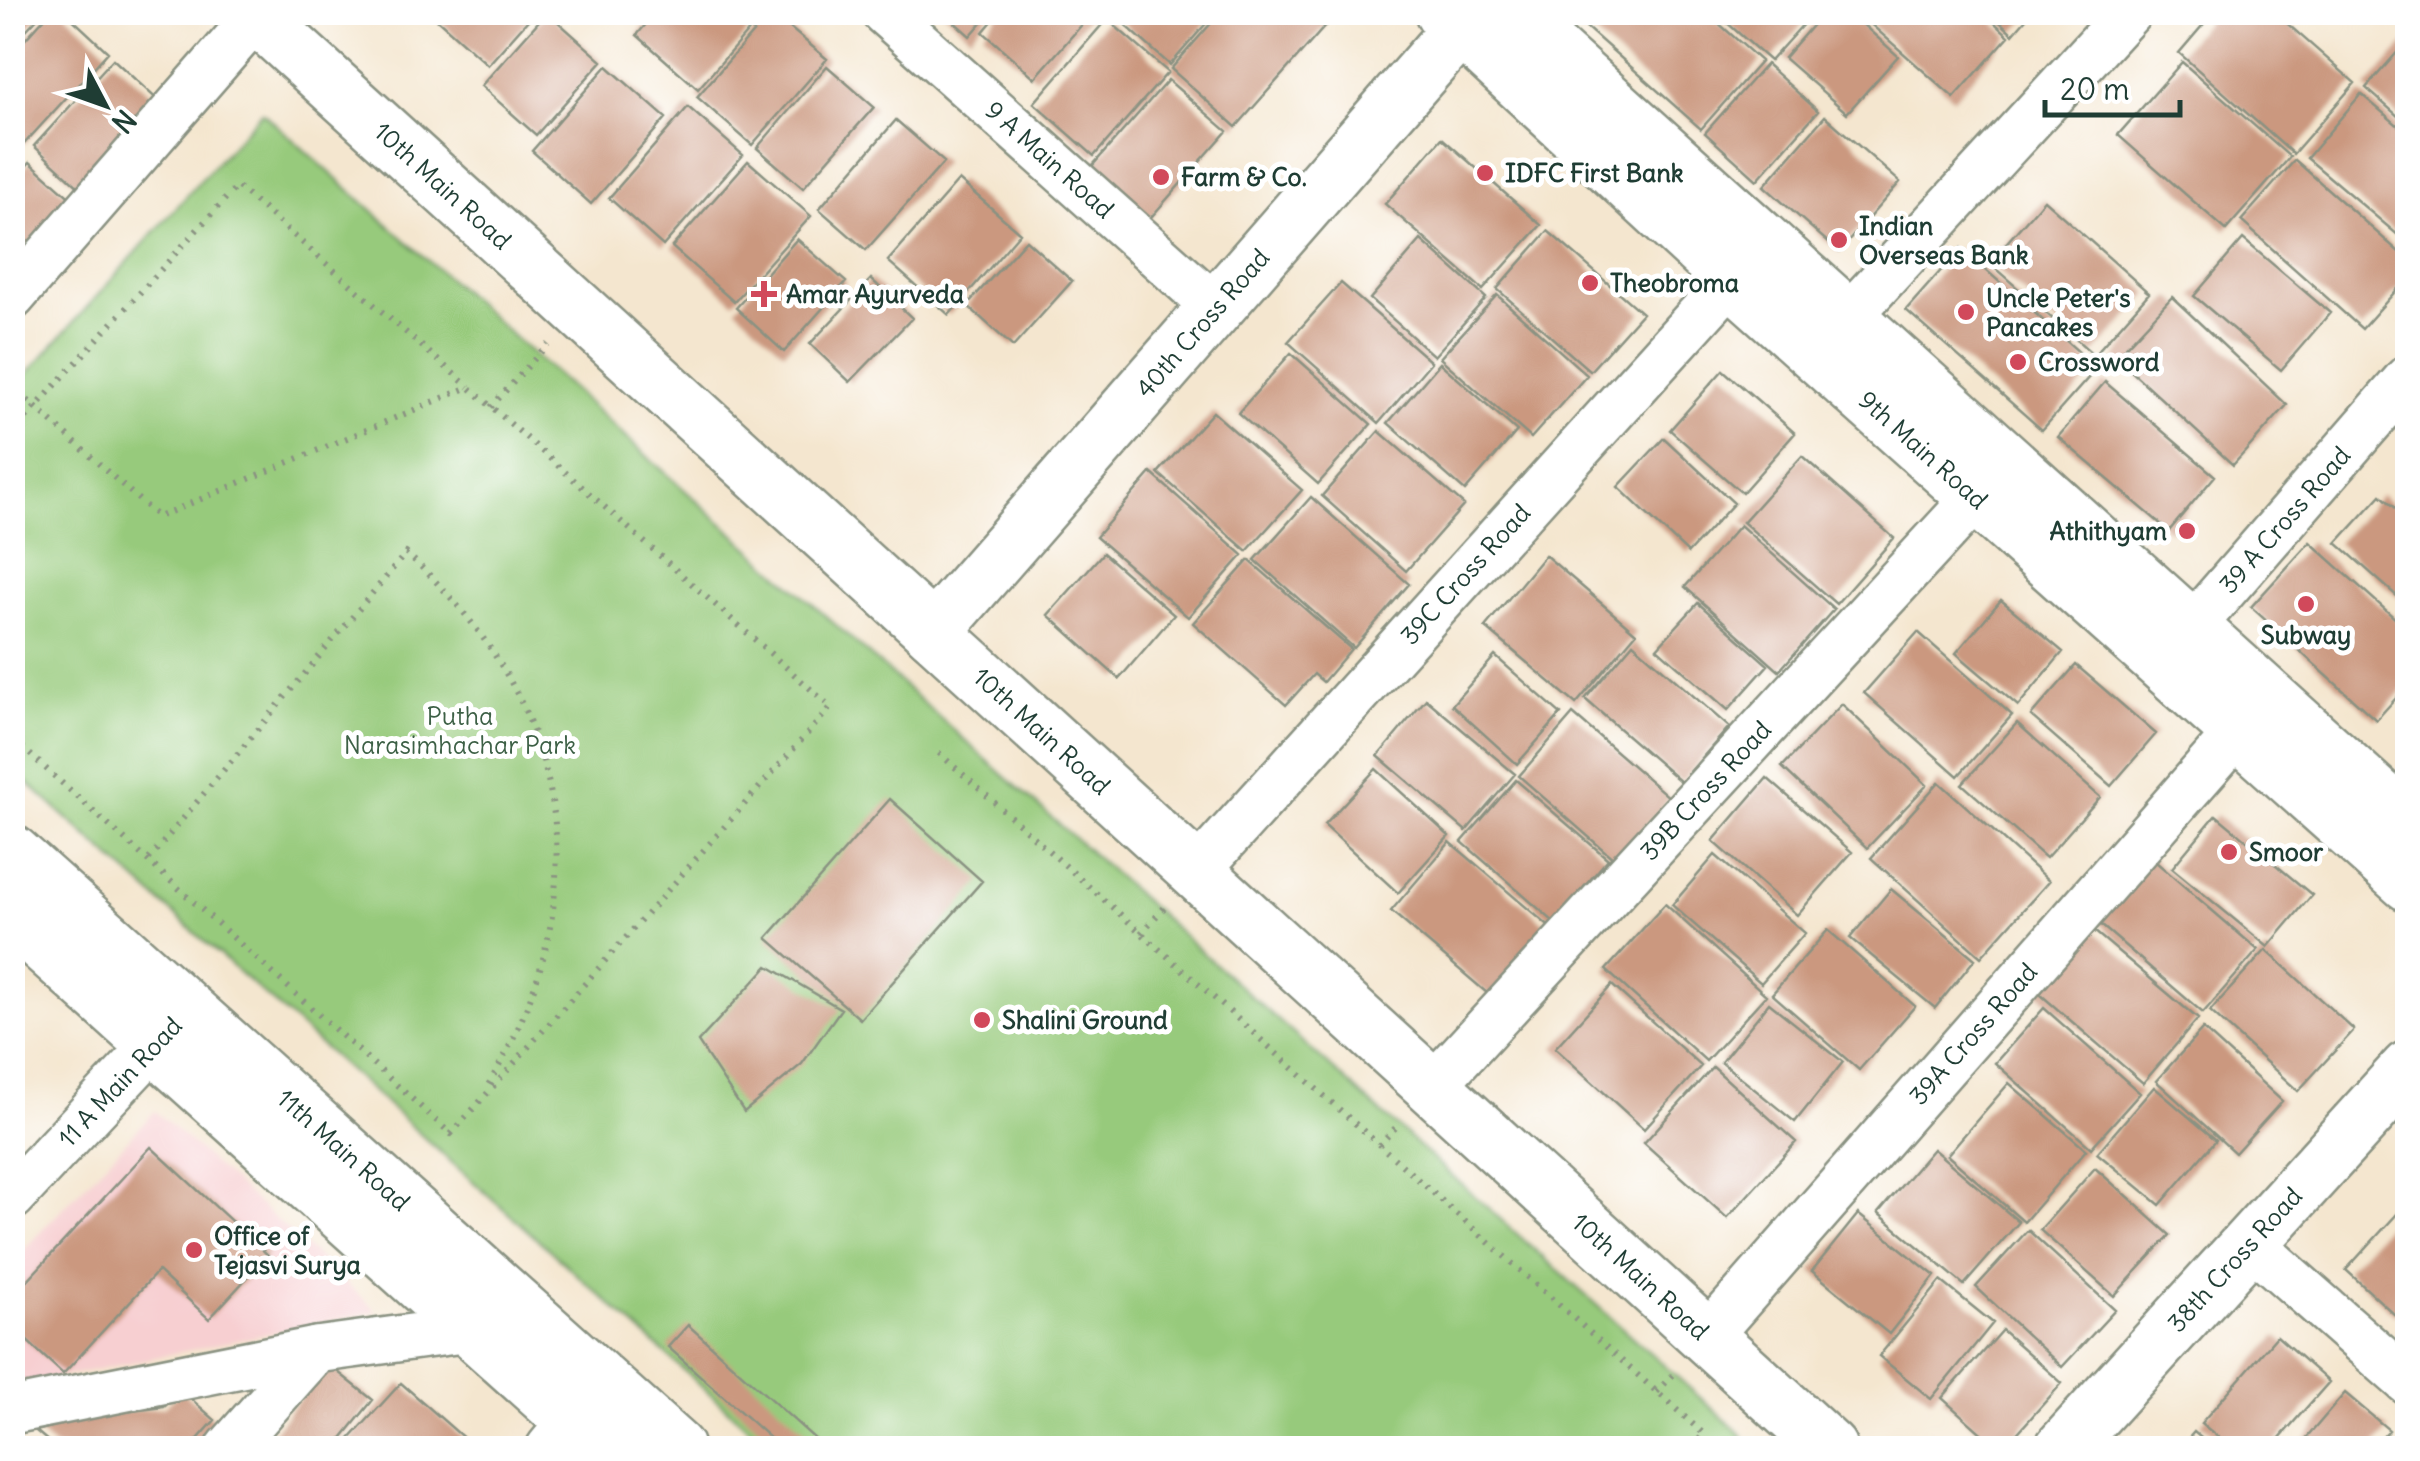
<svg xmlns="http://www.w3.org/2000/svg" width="2420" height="1461" viewBox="0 0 2420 1461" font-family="Delius,sans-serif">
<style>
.built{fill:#f7cfd1}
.green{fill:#97ca7b;stroke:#5b8458;stroke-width:2.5}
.building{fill:#cb987f}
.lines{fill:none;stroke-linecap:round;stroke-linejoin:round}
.minor-casing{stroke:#8a9282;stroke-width:50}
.tertiary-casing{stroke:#8a9282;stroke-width:60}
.secondary-casing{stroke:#8a9282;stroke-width:60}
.path{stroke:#8a9282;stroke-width:6;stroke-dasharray:2.5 8;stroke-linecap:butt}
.minor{stroke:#fff;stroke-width:45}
.tertiary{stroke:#fff;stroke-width:55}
.secondary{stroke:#fff;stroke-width:55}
.poi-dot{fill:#d1495b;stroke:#fff;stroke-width:4}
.labels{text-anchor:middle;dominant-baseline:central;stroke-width:10;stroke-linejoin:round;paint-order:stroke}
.street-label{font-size:25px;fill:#1f3d34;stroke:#fff}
.poi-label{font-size:25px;font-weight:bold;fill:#1f3d34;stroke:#fff;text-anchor:start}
.park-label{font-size:25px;fill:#3d6046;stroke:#fff}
</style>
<rect width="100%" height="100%" fill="#fff"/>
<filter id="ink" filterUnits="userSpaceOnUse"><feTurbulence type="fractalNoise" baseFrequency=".01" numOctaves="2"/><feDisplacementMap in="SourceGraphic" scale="20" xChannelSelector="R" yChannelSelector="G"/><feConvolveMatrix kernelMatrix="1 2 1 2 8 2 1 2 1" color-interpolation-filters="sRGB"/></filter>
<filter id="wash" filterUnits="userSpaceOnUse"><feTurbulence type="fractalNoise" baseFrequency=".0048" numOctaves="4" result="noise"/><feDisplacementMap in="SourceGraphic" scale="40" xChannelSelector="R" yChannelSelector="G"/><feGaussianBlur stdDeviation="2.25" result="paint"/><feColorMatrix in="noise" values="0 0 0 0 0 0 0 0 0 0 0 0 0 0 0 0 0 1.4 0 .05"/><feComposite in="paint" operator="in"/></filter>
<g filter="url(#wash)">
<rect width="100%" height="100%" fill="#f4e6cf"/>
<path class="built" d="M155 1111 377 1311 13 1387 12 1262Z"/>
<path class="green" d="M262 112 1743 1436 1732 1448H771L13 770V390Z"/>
<g id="blocks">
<path class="building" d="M12 12H43L12 45Z
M50 12H65L108 52 24 144 12 133V54Z
M429 12H535L488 65Z
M547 12 602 61 536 135 481 86Z
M656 12H765L698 89 637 35Z
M771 12 827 59 752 145 697 97Z
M943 12H991L970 36Z
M1000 12H1093L1035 78 983 32Z
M1111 12H1216L1170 65Z
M1221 12H1315L1327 24 1236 127 1171 69Z
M1569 12H1706L1761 61 1701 129Z
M1715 12H1814L1770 61Z
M1824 12H1849L1898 56 1847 113 1784 58Z
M1857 12H1983L2009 36 1954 98Z
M1989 12H2032L2013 34Z
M2214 12H2274L2355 83 2293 154 2179 53Z
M1107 19 1168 72 1094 156 1034 103Z
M2408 40V125L2366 88Z
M113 59 162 104 83 191 34 146Z
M2182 62 2290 157 2226 230 2118 135Z
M1766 64 1818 111 1757 180 1705 133Z
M607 66 666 118 591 204 532 151Z
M827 66 874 107 803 188 757 148Z
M1168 80 1227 131 1145 224 1086 173Z
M2361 94 2408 134V226L2399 236 2307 158Z
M688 107 743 155 663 246 609 198Z
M1825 116 1900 182 1839 252 1764 186Z
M896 120 944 162 866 250 819 209Z
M1442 138 1541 225 1483 290 1385 204Z
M2295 160 2408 260V277L2362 329 2241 221Z
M748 161 811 216 734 302 672 247Z
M30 162 75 202 12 269V182Z
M959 180 1020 233 949 315 888 261Z
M2044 200 2149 293 2094 355 1989 263Z
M1548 231 1642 313 1590 371 1497 289Z
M797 239 846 282 784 352 736 308Z
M2243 239 2330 313 2281 370 2194 296Z
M1026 240 1072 281 1013 347 967 305Z
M1421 240 1486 298 1434 356 1370 299Z
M1961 248 2097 368 2042 430 1906 310Z
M871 279 912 318 850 382 810 344Z
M1341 283 1431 362 1379 423 1288 342Z
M1497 295 1587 375 1531 438 1440 358Z
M2172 297 2287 405 2233 465 2116 357Z
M1291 353 1371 424 1318 484 1238 413Z
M1440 363 1517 431 1465 491 1388 423Z
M1723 370 1795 433 1742 493 1670 430Z
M2105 382 2215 476 2169 531 2058 437Z
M1213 412 1302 490 1247 551 1158 473Z
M1379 431 1464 505 1406 571 1322 496Z
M1664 438 1734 503 1688 553 1618 487Z
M1802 456 1894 538 1836 604 1743 522Z
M1151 473 1243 555 1188 617 1096 537Z
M2381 495 2408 519V606L2337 543Z
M1311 497 1409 584 1354 648 1255 560Z
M1740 525 1834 609 1779 671 1685 587Z
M2310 542 2408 630V685L2376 720 2251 607Z
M1103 553 1174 615 1119 679 1048 615Z
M1545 555 1636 633 1576 704 1485 627Z
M1249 560 1351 649 1323 682 1314 674 1286 705 1193 623Z
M2001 600 2063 652 2018 706 1956 653Z
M1698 603 1768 665 1728 710 1657 648Z
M1918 632 2012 715 1958 776 1864 693Z
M1633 643 1729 727 1681 782 1585 699Z
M1495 656 1561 714 1517 764 1452 705Z
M2076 665 2156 734 2111 786 2031 716Z
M1426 699 1515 774 1466 831 1378 756Z
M1842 704 1927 785 1867 848 1782 767Z
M1573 714 1670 798 1615 860 1519 776Z
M2017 723 2100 797 2046 858 1962 784Z
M1376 769 1449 836 1398 893 1324 825Z
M1767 778 1852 852 1797 915 1713 841Z
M1516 780 1608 859 1554 922 1462 842Z
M1939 782 2049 881 1981 957 1871 858Z
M890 799 982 881 860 1019 767 938Z
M2216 815 2312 895 2268 947 2172 868Z
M1450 842 1553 930 1494 999 1391 911Z
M1715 855 1805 933 1761 983 1672 905Z
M2149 856 2258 950 2203 1013 2094 919Z
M1891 889 1975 959 1935 1008 1850 938Z
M1665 904 1766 995 1706 1061 1606 970Z
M2087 925 2198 1019 2143 1083 2033 988Z
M1828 930 1915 1006 1859 1070 1772 994Z
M2266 950 2354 1030 2298 1091 2210 1011Z
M768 966 841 1009 802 1064 744 1112 698 1042Z
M1612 985 1701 1066 1644 1129 1555 1048Z
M1769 1003 1843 1062 1795 1122 1721 1062Z
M2044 1008 2140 1093 2091 1148 1995 1063Z
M2203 1029 2282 1101 2235 1153 2156 1081Z
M1713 1067 1796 1142 1727 1218 1644 1143Z
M2009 1083 2086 1150 2024 1222 1947 1155Z
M2154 1087 2216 1140 2160 1205 2097 1153Z
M151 1147 268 1255 209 1319 158 1271 63 1374 12 1327V1297Z
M1933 1149 2019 1222 1964 1285 1878 1213Z
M2095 1168 2170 1235 2114 1296 2040 1230Z
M2408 1202V1302L2395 1315 2346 1270Z
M1858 1214 1935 1276 1889 1334 1812 1271Z
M2028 1230 2115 1310 2062 1367 1976 1287Z
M1941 1281 1993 1323 1931 1399 1879 1356Z
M688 1325 825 1448H781L668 1347Z
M2002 1330 2062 1383 2004 1448H1998L1942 1398Z
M2277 1336 2329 1382 2271 1448H2231L2201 1423Z
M328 1364 373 1400 334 1448H281L268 1438Z
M401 1383 475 1448H357L348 1441Z
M182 1391 215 1420 190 1448H56L36 1431 93 1416 164 1407Z
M2345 1393 2389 1430 2372 1448H2298Z
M2194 1432 2213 1448H2180Z"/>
</g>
</g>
<g filter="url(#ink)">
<use href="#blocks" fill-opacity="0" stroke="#8a9282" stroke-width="2.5"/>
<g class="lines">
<g class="minor-casing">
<g id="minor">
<path id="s1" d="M884 12 1214 306"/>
<path d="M12 297 256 17"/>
<path d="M1825 342 2129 12"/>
<path id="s2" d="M2170 652 2408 378"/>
<path id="s3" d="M1197 871 1732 279"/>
<path id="s4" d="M1433 1086 1978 495"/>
<path id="s5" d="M12 1197 176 1022"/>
<path d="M2251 1244 2408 1382"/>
<path id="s6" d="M1708 1336 2239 731"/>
<path d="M12 1411 316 1350"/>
<path d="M229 1448 316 1350 470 1329"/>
<path d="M549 1448 572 1420"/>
</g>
</g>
<g class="tertiary-casing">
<g id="tertiary">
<path id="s7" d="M252 12 1829 1448"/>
<path id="s8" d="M933 632 1474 12"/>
<path id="s9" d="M2063 1448 2408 1069"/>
</g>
</g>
<g class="secondary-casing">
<g id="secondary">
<path id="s10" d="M1443 12 1732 279 2408 883"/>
<path d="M1510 12 2408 823"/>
<path id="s11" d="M12 853 676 1448"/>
<path d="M12 917 603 1448"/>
</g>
</g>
<path class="path" d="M12 386 158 517 469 387 831 707 451 1134 12 738
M491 407 548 344
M12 433 237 186 469 387
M939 753 1704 1434 1691 1448
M149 859 406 553C574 703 603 898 485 1090
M1141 933 1164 908
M1379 1145 1399 1124
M1657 1392 1673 1375"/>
<use href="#minor" class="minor"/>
<use href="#tertiary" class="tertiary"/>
<use href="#secondary" class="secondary"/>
</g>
</g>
<g class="poi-dot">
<circle cx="1485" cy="173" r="10"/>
<circle cx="1161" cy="177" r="10"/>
<circle cx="1839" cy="240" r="10"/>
<circle cx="1590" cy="283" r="10"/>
<path d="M759 279h10v10h10v10h-10v10h-10v-10h-10v-10h10z"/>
<circle cx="1966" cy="312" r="10"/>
<circle cx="2018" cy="362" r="10"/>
<circle cx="2187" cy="531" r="10"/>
<circle cx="2306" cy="604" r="10"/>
<circle cx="2229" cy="852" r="10"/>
<circle cx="982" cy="1020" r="10"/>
<circle cx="194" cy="1250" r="10"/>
</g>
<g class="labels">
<g class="street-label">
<text stroke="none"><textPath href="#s1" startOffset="222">9 A Main Road</textPath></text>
<text stroke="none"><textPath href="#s7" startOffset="258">10th Main Road</textPath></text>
<text stroke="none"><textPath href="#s8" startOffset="410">40th Cross Road</textPath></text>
<text stroke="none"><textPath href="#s10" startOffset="650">9th Main Road</textPath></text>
<text stroke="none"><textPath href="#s2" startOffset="175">39 A Cross Road</textPath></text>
<text stroke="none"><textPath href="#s3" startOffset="400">39C Cross Road</textPath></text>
<text stroke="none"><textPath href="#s7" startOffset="1068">10th Main Road</textPath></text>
<text stroke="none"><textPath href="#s4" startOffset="402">39B Cross Road</textPath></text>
<text stroke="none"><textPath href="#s6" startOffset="402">39A Cross Road</textPath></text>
<text stroke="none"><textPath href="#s5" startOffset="158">11 A Main Road</textPath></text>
<text stroke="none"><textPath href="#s11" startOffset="445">11th Main Road</textPath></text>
<text stroke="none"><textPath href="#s9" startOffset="255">38th Cross Road</textPath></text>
<text stroke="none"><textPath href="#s7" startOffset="1878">10th Main Road</textPath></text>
</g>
<g class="poi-label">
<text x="1505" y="173">IDFC First Bank</text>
<text x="1181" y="177">Farm &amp; Co.</text>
<text x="1859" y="226">Indian<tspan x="1859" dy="29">Overseas Bank</tspan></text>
<text x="1610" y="283">Theobroma</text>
<text x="786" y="294">Amar Ayurveda</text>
<text x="1986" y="298">Uncle Peter's<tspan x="1986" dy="29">Pancakes</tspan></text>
<text x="2038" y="362">Crossword</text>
<text x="2167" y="531" text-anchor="end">Athithyam</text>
<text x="2306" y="635" text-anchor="middle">Subway</text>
<text x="2249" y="852">Smoor</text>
<text x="1002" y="1020">Shalini Ground</text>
<text x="214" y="1236">Office of<tspan x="214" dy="29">Tejasvi Surya</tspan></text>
</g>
<g class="park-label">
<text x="460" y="716">Putha<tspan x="460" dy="29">Narasimhachar Park</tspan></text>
</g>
</g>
<rect width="2420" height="1461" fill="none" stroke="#fff" stroke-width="50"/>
<g transform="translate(105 105) rotate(131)" stroke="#ffffff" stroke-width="8" paint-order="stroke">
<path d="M0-8L18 38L0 25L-18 38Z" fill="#1f3d34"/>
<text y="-15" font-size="28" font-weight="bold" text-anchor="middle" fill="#1f3d34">N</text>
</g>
<path d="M2045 100v15h135v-15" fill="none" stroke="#1f3d34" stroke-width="5"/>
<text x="2060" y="100" font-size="30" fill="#1f3d34" stroke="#ffffff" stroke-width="8" paint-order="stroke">20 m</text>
</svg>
